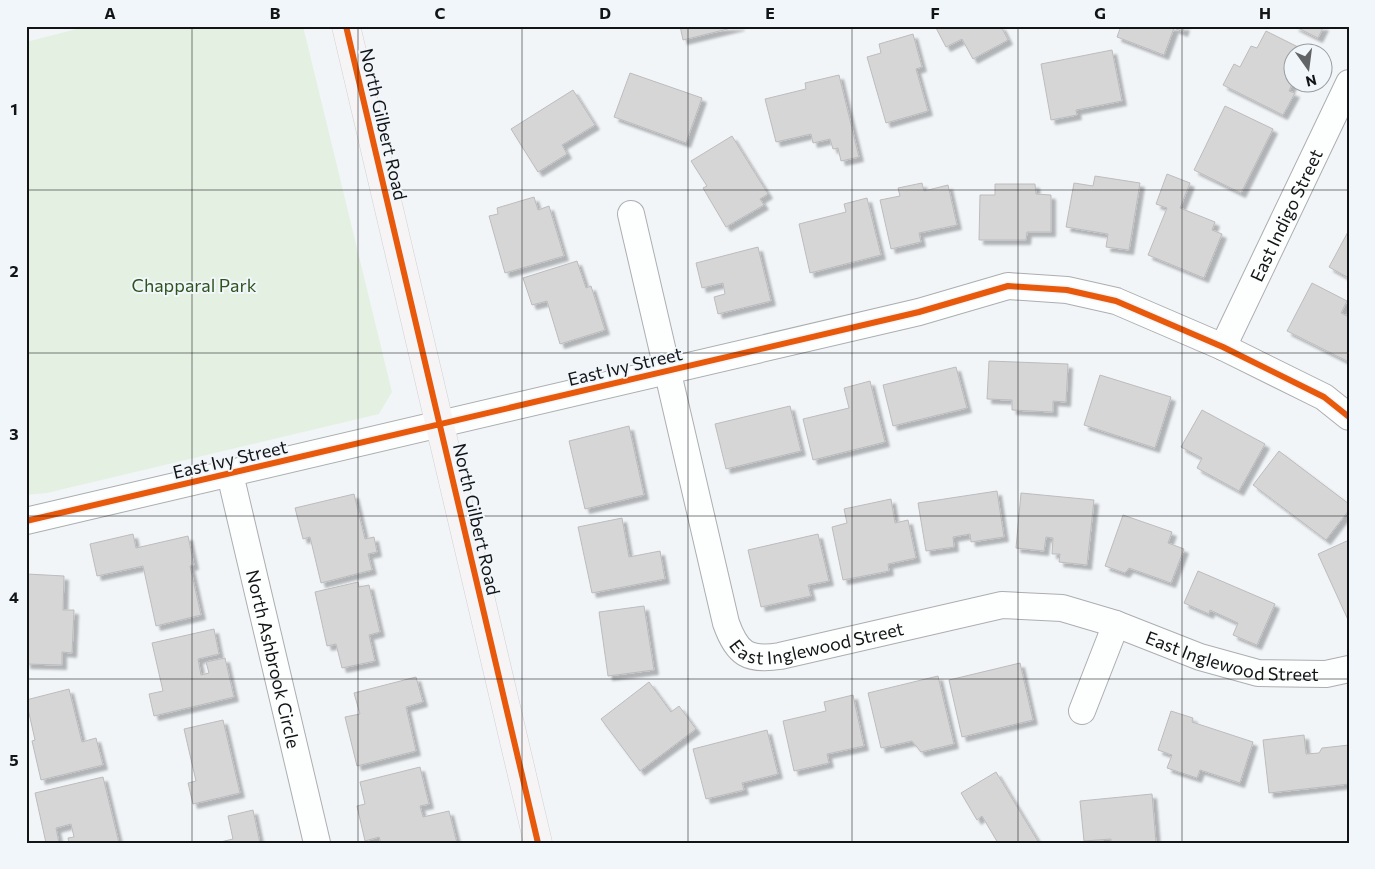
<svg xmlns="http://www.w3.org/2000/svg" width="1375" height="869" viewBox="0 0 1375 869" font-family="Commissioner,sans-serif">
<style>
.green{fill:#e4f1e2}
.building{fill:#d6d6d6;stroke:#bcbcbd;filter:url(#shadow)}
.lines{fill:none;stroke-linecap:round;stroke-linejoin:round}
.street-casing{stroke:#acaeb0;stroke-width:28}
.primary-casing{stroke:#d0d1d3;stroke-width:29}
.street{stroke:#fdfefe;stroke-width:26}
.primary{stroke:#f7f4f5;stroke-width:28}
.cycleway-casing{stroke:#f0f6fa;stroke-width:9}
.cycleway{stroke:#e8590c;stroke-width:6}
.grid{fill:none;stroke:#131416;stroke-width:1;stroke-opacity:0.55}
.labels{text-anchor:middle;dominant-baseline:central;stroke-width:4;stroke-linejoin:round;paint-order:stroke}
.street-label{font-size:18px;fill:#131416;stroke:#f0f6fa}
.park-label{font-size:18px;fill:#2e541e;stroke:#f0f6fa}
.neatline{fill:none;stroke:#131416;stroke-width:2}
.grid-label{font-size:16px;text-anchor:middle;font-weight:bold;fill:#131416}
</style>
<defs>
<filter id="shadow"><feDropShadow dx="4.5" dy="4.5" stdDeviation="1" flood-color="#0004"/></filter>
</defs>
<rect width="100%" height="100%" fill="#f2f5f8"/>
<path class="green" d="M88 26H303L392 392 379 414 47 493 26 495V42Z"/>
<path class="building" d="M680 26H740L683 40Z
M935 26H1001L1008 40 973 59 962 39 946 47Z
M1121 26H1185L1183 32 1174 28 1164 55 1117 37Z
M1294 26H1324L1318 38Z
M1266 31 1308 52H1292L1293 82 1289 91 1295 93 1283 115 1223 85 1234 64 1240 67 1251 46 1257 48Z
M913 34 922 67 916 69 928 111 886 123 867 57 881 53 879 44Z
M1112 50 1122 101 1076 110 1077 115 1051 120 1041 64Z
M630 73 702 98 686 143 614 117Z
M839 75 859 157 841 161 838 148 833 149 830 139 813 143 811 134 776 142 765 99 806 89 805 83Z
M573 90 595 125 562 145 567 154 538 172 511 129Z
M1225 106 1273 129 1241 193 1194 170Z
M732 136 768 194 760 199 764 205 726 227 703 188 707 186 691 161Z
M1167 174 1190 183 1180 208 1215 222 1212 230 1222 234 1204 278 1148 255 1167 208 1156 204Z
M1095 176 1140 183 1129 250 1106 247 1108 234 1066 227 1074 183 1093 186Z
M922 183 924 191 948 185 957 225 919 233 921 242 891 249 880 200 900 196 898 188Z
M995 184H1035L1036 194 1051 195V232H1027L1026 240H979L980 195H995Z
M534 197 538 210 549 206 564 256 505 273 489 216 498 214 497 208Z
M867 198 881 255 810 273 799 224 846 212 844 204Z
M1349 230V278L1329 267Z
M758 247 771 301 718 314 714 297 725 294 723 283 702 288 696 263Z
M577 261 586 288 591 286 605 330 560 344 547 301 532 305 523 278Z
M1312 283 1347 301 1341 313 1349 317V362L1287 331Z
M989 361 1068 364 1066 402 1053 401V412L1012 410V400L987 399Z
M956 367 967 408 893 426 883 385Z
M1100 375 1171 397 1155 448 1084 425Z
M870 381 885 442 813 460 803 419 849 408 844 388Z
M790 406 801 451 726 469 715 424Z
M1202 410 1265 444 1239 491 1197 468 1202 458 1181 447Z
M629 426 644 495 585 509 569 441Z
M1279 451 1349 504V510L1326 540 1253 485Z
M997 491 1004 537 971 542 970 534 953 537 954 547 926 551 918 503Z
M1021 493 1094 500 1087 565 1059 562 1060 554H1052L1053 538 1046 537 1044 551 1016 548Z
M354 494 365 539 374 537 377 552 368 554 372 570 321 583 310 537 303 539 295 508Z
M891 499 895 523 908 520 916 558 888 564 889 571 843 580 832 527 847 523 844 509Z
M1123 515 1172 532 1168 543 1184 549 1171 583 1129 568 1125 573 1105 566Z
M622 518 629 557 660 551 665 579 592 593 578 527Z
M133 534 136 548 188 536 194 565 190 566 201 615 156 626 143 566 97 576 90 544Z
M818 534 829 581 808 585 811 596 761 607 748 550Z
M1349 540V622L1318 554Z
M1198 571 1275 604 1257 645 1233 635 1238 623 1210 610 1209 614 1184 603Z
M27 574 64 576 63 610H74L72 653 62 652V665L26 664Z
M358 582 359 587 369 585 380 632 369 635 375 661 342 668 336 644 327 646 315 592Z
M644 606 654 670 608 676 599 612Z
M214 629 219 654 198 659 201 675 209 673 206 662 225 658 234 697 154 716 149 694 163 691 152 643Z
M1020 663 1033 720 962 737 949 680Z
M938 676 954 744 921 752 912 741 881 748 868 693Z
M416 677 423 702 406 707 416 751 357 766 345 717 360 714 354 693Z
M649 682 671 712 679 706 696 729 640 771 601 719Z
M69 689 82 742 96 738 103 765 41 780 32 741 35 740 26 700Z
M853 695 864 746 827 754 829 763 794 771 783 721 826 711 824 702Z
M1171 711 1193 718 1192 722 1253 742 1240 783 1200 770 1197 778 1167 768 1172 755 1158 750Z
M223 720 240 793 193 804 188 783 196 781 184 729Z
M767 730 778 774 742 783 744 790 706 799 693 749Z
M1304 735 1306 754 1319 753 1322 748 1349 745V784L1269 793 1263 740Z
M420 767 429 804 420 806 423 817 449 811 457 843H381L379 837 365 841 357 806 365 804 360 782Z
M996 772 1039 843H998L982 816 977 820 961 793Z
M103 777 119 843H69L68 838 74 837 71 824 56 828 59 843H46L35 793Z
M1152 794 1156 843H1111V839L1084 841 1080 801Z
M253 810 260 843H216L233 839 228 816Z"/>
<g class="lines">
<g class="street-casing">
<g id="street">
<path id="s1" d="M631 214 726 623C737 654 748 661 780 656L1002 605 1062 608 1116 624 1200 657 1258 673 1326 674 1349 669"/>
<path id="s2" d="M1223 347 1349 83"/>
<path id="s3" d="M230 474 317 843"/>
<path d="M26 521 919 312 1008 286 1067 290 1116 301 1223 347 1324 397 1349 417"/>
<path d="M1082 711 1116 624"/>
</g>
</g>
<g class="primary-casing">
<path id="primary" d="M346 26 538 843"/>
</g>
<use href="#street" class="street"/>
<use href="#primary" class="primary"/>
<g class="cycleway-casing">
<path id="cycleway" d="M346 26 538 843
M26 521 919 312 1008 286 1067 290 1116 301 1223 347 1324 397 1349 417"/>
</g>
<use href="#cycleway" class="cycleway"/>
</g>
<path class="grid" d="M192 26V843M358 26V843M522 26V843M688 26V843M852 26V843M1018 26V843M1182 26V843M26 190H1349M26 353H1349M26 516H1349M26 679H1349"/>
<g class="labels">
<g class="street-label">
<text transform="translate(384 124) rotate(77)">North Gilbert Road</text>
<text stroke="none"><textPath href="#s2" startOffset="146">East Indigo Street</textPath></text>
<text transform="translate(625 366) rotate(-13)">East Ivy Street</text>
<text transform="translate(230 459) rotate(-13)">East Ivy Street</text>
<text transform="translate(477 519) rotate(77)">North Gilbert Road</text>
<text stroke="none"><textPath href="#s1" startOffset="529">East Inglewood Street</textPath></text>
<text stroke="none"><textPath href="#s1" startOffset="958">East Inglewood Street</textPath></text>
<text stroke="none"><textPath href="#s3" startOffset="190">North Ashbrook Circle</textPath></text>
</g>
<g class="park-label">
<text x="194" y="285">Chapparal Park</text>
</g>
</g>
<rect width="1375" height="869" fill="none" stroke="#f0f6fa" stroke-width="55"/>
<g transform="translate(1308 68) rotate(166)"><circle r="24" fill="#f0f6fa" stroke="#989c9f"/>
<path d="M0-4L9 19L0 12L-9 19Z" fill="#616365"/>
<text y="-8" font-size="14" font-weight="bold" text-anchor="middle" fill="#131416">N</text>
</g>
<rect x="28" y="28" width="1320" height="814" class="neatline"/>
<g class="grid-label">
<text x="110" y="19">A</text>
<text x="275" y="19">B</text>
<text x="440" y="19">C</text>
<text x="605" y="19">D</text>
<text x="770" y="19">E</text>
<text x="935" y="19">F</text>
<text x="1100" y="19">G</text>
<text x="1265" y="19">H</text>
<text x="14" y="115">1</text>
<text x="14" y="277">2</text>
<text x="14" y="440">3</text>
<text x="14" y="603">4</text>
<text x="14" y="766">5</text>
</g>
</svg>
